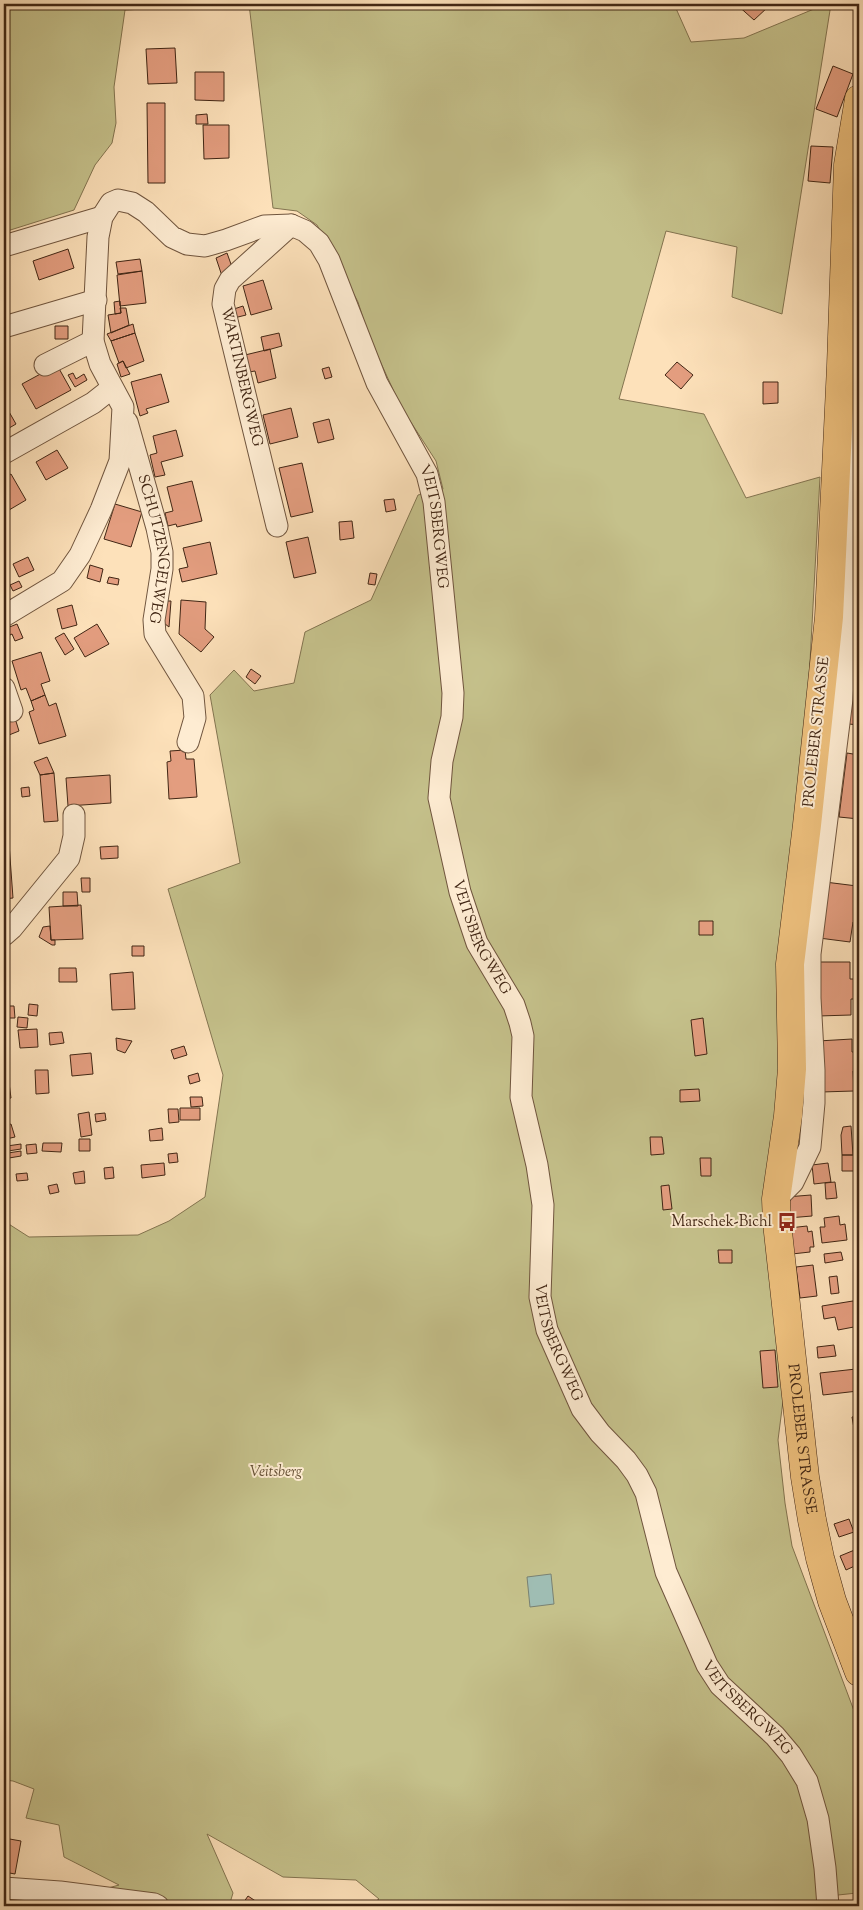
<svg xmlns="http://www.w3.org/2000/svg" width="863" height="1910" viewBox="0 0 863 1910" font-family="'Sorts Mill Goudy',serif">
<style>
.green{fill:#c5c18b;stroke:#837450}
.water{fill:#9fbdb3;stroke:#798173}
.building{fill:#e39d7f;stroke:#412614}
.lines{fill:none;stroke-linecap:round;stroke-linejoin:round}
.minor-casing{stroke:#70553e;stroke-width:23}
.major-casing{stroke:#412614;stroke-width:29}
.minor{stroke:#feecd2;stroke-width:21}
.major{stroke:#eec07d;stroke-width:28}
.labels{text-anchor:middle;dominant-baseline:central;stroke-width:4;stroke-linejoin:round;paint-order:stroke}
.street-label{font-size:15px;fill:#412614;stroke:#feecd2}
.poi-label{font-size:15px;fill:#412614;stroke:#feecd2;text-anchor:end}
.park-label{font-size:15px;font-style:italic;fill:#624d32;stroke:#feecd2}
</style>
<rect width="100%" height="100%" fill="#fde1ba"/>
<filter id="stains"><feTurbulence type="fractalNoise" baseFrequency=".004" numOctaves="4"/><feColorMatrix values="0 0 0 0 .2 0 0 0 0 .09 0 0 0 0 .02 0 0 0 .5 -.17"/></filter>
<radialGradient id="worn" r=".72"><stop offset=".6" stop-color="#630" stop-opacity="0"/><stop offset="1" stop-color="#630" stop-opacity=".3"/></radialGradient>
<path class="green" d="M4 4H240L125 10 114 87 116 123 112 143 95 165 74 210 4 232Z
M249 4H674L691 42 744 38 826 4H831L782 314 732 297 737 247 666 231 619 399 704 414 746 498 820 477 809 680 783 1401 778 1440 785 1503 792 1546 859 1724V1888L857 1893 838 1895 832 1906H369L379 1899 356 1880 283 1877 207 1834 233 1893 229 1906H43L119 1885 64 1857 59 1825 26 1818 34 1789 13 1781 4 1780V1221L29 1237 138 1235 169 1221 205 1197 223 1075 168 889 240 863 210 695 234 670 254 691 294 683 305 632 371 600 418 495 443 489 436 461 401 407 369 337 358 302 317 225 297 211 273 208Z"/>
<path class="water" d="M551 1574 554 1604 530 1607 527 1577Z"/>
<path class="building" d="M734 4H765L768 7 754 20 736 4Z
M175 48 177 83 148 84 146 49Z
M833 66 853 74 837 117 816 109Z
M195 72H224V101L195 100Z
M147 103H165V183H148Z
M207 114 208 124H196V115Z
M203 125H229V158L204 159Z
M811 146 833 147 830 183 808 181Z
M68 249 74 268 39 280 33 261Z
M227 253 232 267 222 276 216 258Z
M140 259 142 271 118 274 116 262Z
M142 271 146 303 120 306 117 275Z
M263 280 272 309 251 315 243 286Z
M120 301 121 313 115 314 114 302Z
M243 306 246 315 234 318 231 310Z
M120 308H126L129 325 111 333 108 315 121 313Z
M857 322H859V372H856Z
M133 324 135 333 111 341 107 334Z
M55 326H68V339H55Z
M135 333 144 361 126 368 123 361 119 363 111 341Z
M279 333 282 346 264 351 261 337Z
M270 349 276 378 258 383 255 371 249 372 245 355Z
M123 361 130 374 121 377 117 364Z
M677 362 693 375 681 389 665 375Z
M57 365 71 390 36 409 22 384Z
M329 367 332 377 325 379 322 369Z
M73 373 76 379 84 374 87 380 75 387 68 375Z
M161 374 169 402 146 409 148 413 140 416 131 382Z
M763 382H778V403L763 404Z
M4 403 16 424 4 431Z
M291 408 298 437 270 444 263 415Z
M329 419 334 439 318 443 313 423Z
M176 430 183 456 161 462 165 475 155 477 150 455 157 453 153 436Z
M57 450 68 468 46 480 36 462Z
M302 463 313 512 291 517 279 468Z
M11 474 26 500 4 513V478Z
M192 481 202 521 177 527 176 524 168 526 165 513 173 511 167 487Z
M394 499 396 510 386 512 384 500Z
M115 504 142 512 131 547 104 539Z
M352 521 354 538 340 540 339 522Z
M308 537 316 573 294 578 286 542Z
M210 542 217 574 182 582 179 569 188 567 183 548Z
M28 557 34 570 19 577 13 564Z
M90 565 103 569 100 582 87 578Z
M370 573 377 574 375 585 368 584Z
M109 577 119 579 118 585 107 583Z
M19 581 22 587 13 591 10 585Z
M181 600 206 602 205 629 214 637 201 652 179 634Z
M162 601H171L169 627 160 620Z
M72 605 77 625 62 629 57 609Z
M17 624 23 638 15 641 12 634 10 635 7 628Z
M97 624 109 644 85 657 74 638Z
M64 633 74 649 65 655 55 638Z
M41 652 50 681 41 684 45 695 31 701 26 688 21 690 12 661Z
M854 659 859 660V725L849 724Z
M251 669 261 676 255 684 246 677Z
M45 695 49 706 56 703 66 736 39 744 29 712 34 710 31 701Z
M14 715 19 731 4 737V719Z
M185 750 186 759H194L197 797 169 799 167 762 171 761 170 751Z
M847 753 859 755V819L839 817Z
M47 757 54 773 40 775 34 762Z
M54 773 58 821 44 822 40 775Z
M110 775 111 803 68 806 66 778Z
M29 787 30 796 22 797 21 788Z
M4 803H6L13 898 4 899Z
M118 846V858L101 859 100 847Z
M81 878H90V892H82Z
M825 882 857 886 855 903 859 904 857 922H853L850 942 819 938Z
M63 892H77L78 906H63Z
M81 905 83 939 51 940 49 907Z
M699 921H713V935H699Z
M50 926 51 940H55V945H52L39 937 43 927Z
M132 946H144V956H132Z
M817 962H850V979H855L856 999H851V1015L818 1016Z
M59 968H76L77 982H59Z
M133 972 135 1009 112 1010 110 974Z
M29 1004 38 1005 37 1016 28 1015Z
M6 1006H14L15 1018H7Z
M18 1017 28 1018 27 1028 17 1027Z
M703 1018 707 1054 695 1056 691 1020Z
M37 1029 38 1047 20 1048 18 1030Z
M62 1032 64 1043 50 1045 49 1033Z
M116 1038 132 1041 125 1053 117 1050Z
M852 1039V1052H858L859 1071H853L854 1091 821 1092 818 1041Z
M184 1046 187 1055 174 1059 171 1050Z
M91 1053 93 1074 72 1076 70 1055Z
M35 1070H48L49 1093 36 1094Z
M198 1073 200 1081 190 1084 188 1076Z
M9 1083 11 1098 4 1099V1084Z
M699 1089 700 1101 680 1102V1090Z
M190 1097H202L203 1106 191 1107Z
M180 1108H200V1120H180Z
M168 1109H178L179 1122 169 1123Z
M89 1112 92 1135 81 1137 78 1114Z
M105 1113 106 1120 96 1122 95 1114Z
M11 1124 15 1137 6 1139 4 1126Z
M851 1126 853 1155H842L841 1135 843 1127Z
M162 1128 163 1140 150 1141 149 1130Z
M650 1137H662L664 1154 651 1155Z
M79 1139H90V1151H79Z
M43 1143H62L61 1152 42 1151Z
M21 1144V1149L8 1151 7 1146Z
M36 1144 37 1153 27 1154 26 1145Z
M21 1151V1156L9 1158 8 1153Z
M177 1153 178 1162 169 1163 168 1154Z
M842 1155H859V1171H842Z
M700 1158H711V1176H701Z
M164 1163 165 1175 142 1178 141 1165Z
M828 1163 831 1182 814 1184 812 1165Z
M113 1167 114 1178 105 1179 104 1168Z
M84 1171 85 1183 75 1184 73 1173Z
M27 1173 28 1180 17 1181 16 1174Z
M835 1182 837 1198 826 1199 825 1183Z
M57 1184 59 1192 50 1194 48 1186Z
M669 1185 672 1209 663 1210 661 1186Z
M811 1195 812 1216 788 1218 786 1197Z
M839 1216 840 1225 845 1224 847 1240 822 1243 820 1227H825L824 1218Z
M807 1226 808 1232 812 1231 814 1247H810V1252L792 1254 789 1228Z
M718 1250H732V1263H719Z
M841 1252 843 1260 825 1263 824 1254Z
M813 1265 817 1296 800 1298 796 1267Z
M837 1276 839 1293 831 1294 829 1277Z
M859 1300V1326L838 1330 835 1317 824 1319 822 1306Z
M834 1345 836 1356 818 1358 817 1347Z
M775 1350 778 1387 763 1388 760 1351Z
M856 1369 858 1391 823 1395 820 1373Z
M859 1416V1433L855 1434 852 1417Z
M849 1519 854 1532 839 1537 834 1524Z
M857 1549 859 1556V1564L846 1570 840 1556Z
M4 1838 21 1841 15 1874 4 1872Z
M248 1896 263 1906H241Z"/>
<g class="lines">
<g class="minor-casing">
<g id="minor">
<path d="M4 246 102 217"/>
<path d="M4 327 96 300"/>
<path d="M45 365 93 341"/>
<path id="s1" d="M127 422 157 528 162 552V569L154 620 155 634 193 696 195 718 188 742"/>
<path d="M4 453 93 403 112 388"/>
<path d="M277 526 223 304 225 289 230 280 291 225"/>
<path id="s2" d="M4 616 62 581 80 555 101 510 120 461 123 407 100 364 93 341 98 237 102 217 111 203 118 200 132 203 146 212 172 237 187 244 205 246 226 240 264 226 291 225 305 231 319 243 329 260 377 383 427 474 434 502 453 693 452 717 442 761 439 798 460 892 477 943 514 1005 520 1023 523 1036 521 1097 537 1165 543 1205 540 1297 547 1330 582 1409 600 1433 626 1460 637 1475 646 1493 666 1572 707 1665 720 1685 775 1736 791 1755 807 1781 818 1819 825 1868 828 1906"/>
<path d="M4 688 12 711"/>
<path d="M4 935 12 928 69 858 74 836V815"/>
<path d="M776 1199 793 1182 810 1147 814 1103V1070L810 998V954L842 699 859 393"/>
<path d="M4 1888 60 1892 154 1904 158 1906"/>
</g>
</g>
<g class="major-casing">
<g id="major">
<path id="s3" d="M859 99 848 165 841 366 829 617 807 825 790 964 792 1069 788 1116 776 1199 777 1223 805 1477 812 1520 820 1558 832 1601 859 1672"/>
</g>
</g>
<use href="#minor" class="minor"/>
<use href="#major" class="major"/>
</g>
<defs>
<g id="bus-bare" transform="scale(1.5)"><path d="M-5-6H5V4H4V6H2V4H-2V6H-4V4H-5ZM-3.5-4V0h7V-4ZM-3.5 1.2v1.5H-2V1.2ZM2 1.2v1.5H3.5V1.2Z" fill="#8f2418" stroke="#feecd2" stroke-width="2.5" paint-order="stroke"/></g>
</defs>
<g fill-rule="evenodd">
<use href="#bus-bare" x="787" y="1222"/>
</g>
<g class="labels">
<g class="street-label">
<text transform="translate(241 377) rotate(77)">WARTINBERGWEG</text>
<text stroke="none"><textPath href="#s2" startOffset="1011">VEITSBERGWEG</textPath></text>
<text stroke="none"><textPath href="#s1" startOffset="131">SCHUTZENGELWEG</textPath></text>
<text transform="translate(817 732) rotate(-84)">PROLEBER STRASSE</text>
<text stroke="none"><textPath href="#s2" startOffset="1431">VEITSBERGWEG</textPath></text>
<text stroke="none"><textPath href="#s2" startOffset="1851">VEITSBERGWEG</textPath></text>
<text stroke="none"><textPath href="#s3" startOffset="1346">PROLEBER STRASSE</textPath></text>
<text stroke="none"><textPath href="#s2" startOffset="2271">VEITSBERGWEG</textPath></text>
</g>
<g class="poi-label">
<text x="772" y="1222">Marschek-Bichl</text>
</g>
<g class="park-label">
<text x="276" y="1472">Veitsberg</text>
</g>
</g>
<rect width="863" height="1910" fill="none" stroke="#fde1ba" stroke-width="20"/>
<rect x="5" y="5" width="853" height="1900" fill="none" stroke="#412614" stroke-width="2.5"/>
<rect x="10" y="10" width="843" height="1890" fill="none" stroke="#412614"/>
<rect width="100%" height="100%" filter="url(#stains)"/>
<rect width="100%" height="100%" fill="url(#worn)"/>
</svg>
